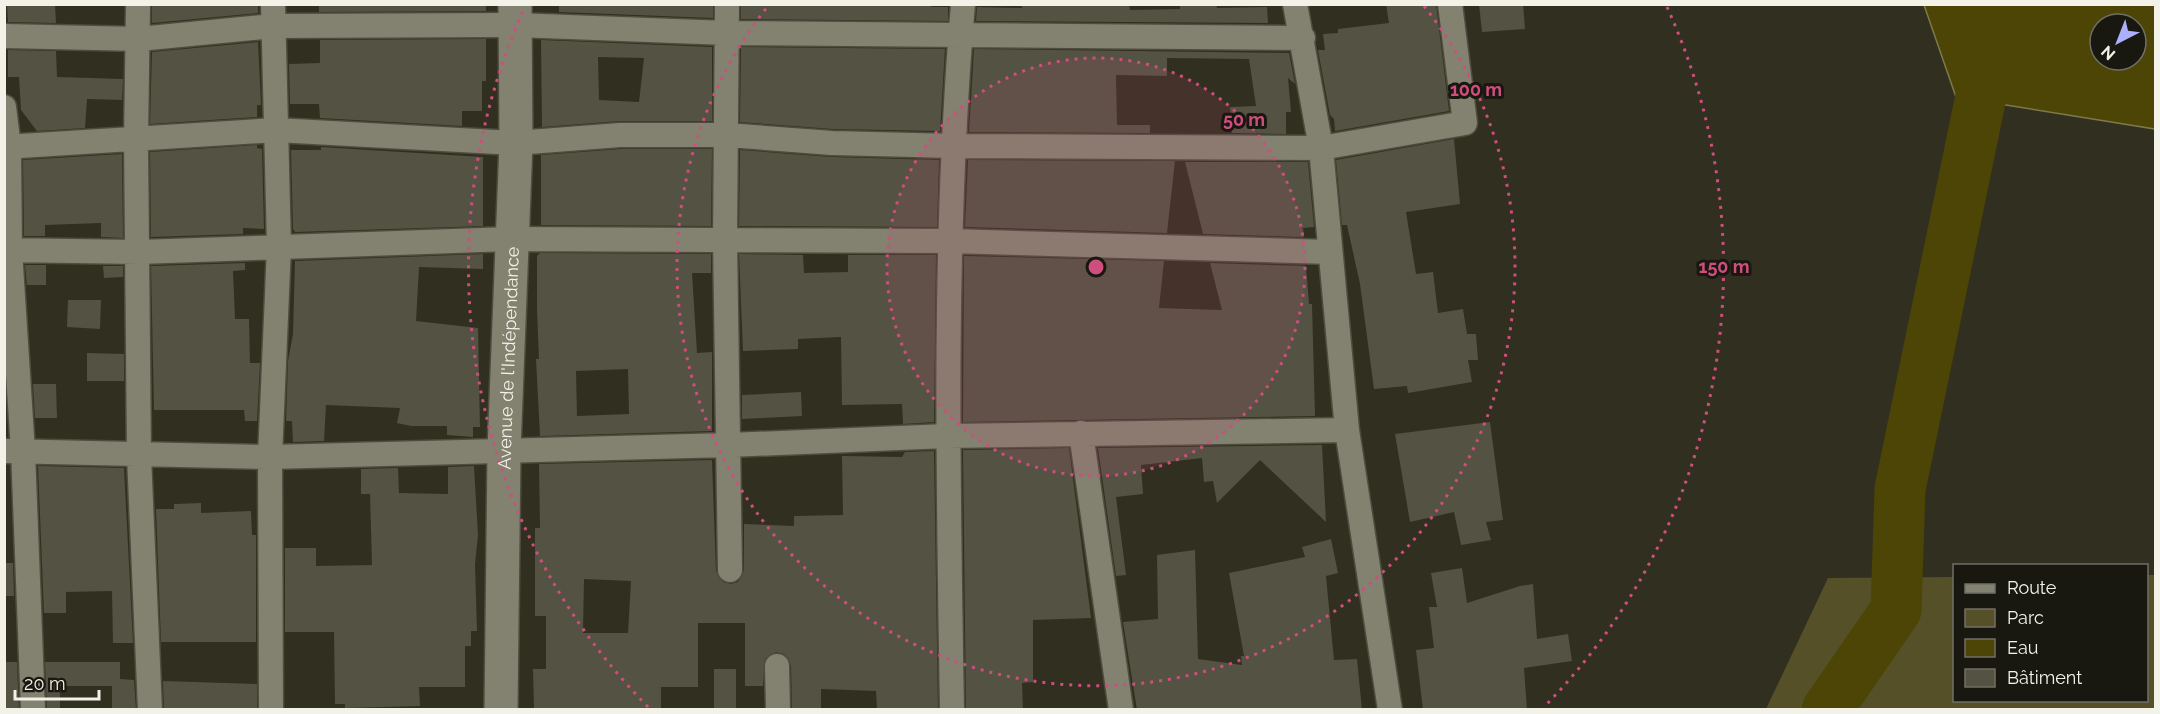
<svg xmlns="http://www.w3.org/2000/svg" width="2160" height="714" viewBox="0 0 2160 714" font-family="Raleway,sans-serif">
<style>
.green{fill:#555028}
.water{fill:#4c4505;stroke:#7e7949;stroke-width:1.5;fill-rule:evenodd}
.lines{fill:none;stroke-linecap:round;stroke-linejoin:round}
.river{stroke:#4c4505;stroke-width:51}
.building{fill:#545242;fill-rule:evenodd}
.minor-casing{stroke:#4d4c3f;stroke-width:27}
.secondary-casing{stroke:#4d4c3f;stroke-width:36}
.minor{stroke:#83816f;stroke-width:24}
.secondary{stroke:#83816f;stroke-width:33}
.ring{fill:none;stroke:#ce4e7e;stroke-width:3;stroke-dasharray:3 6}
.labels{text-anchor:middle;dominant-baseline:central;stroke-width:6;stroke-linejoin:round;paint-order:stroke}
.street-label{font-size:18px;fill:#f3f2e8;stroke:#181710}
.centre{fill:#ce4e7e;stroke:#181710;stroke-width:3}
.ring-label{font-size:18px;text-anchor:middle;font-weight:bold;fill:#ce4e7e;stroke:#181710;stroke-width:6;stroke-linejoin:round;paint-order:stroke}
</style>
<rect width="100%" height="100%" fill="#312f20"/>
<path class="green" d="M2147 575H2155V709H1766L1828 578 1954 577V700H2146Z"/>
<path class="water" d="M1924 5H2155V129L1956 97ZM2100 24H2136V60H2100Z"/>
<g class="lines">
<path class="river" d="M1827 710 1896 610 1900 489 2000 4"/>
</g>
<path class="building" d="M7 4H55L56 23 8 22Z
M152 4H258V13L152 23Z
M319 4H486V11L319 12Z
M559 4H713V18L559 12Z
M741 4H931V7H948V21L741 19Z
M1022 4H1129L1130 10 1180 9V4H1216L1217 8 1267 7 1268 23 976 21 977 7 1022 8Z
M1386 4H1436L1449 111 1335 131 1334 119 1330 115 1318 50H1325L1323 34 1338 33V29L1389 23Z
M1479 4H1523L1525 29 1482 32Z
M486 39V81H482V111H462V126L320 118 319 104H290L289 64 320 63V40Z
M541 40 712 47V121H619L542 127ZM598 57 644 58 639 102 599 100Z
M258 42 261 105H257V117L150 124 152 52Z
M741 47 945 49 940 131 833 129 740 122Z
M974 49 1289 53 1295 84 1288 78 1291 112H1286V134L1232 133 1230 107 1256 106 1249 59 1167 58V76L1116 75 1117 125H1150V133L969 132Z
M8 50 56 51 57 77 123 79 122 100 87 99 85 128 37 131 21 110 19 77H8Z
M1454 139 1460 204 1406 212 1416 274 1433 272 1438 313 1463 309 1467 334H1476L1478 360H1468L1472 382 1408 393 1407 386 1374 389 1360 284 1347 225H1342L1336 160Z
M257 145V148L262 149 264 229 243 228V234L151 237 150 152Z
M321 147 483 157V226L295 232 293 229 291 150H321Z
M621 149H712L711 226 541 225V155Z
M740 150 831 157 939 160 937 227 739 226Z
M122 154 123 238 101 237V223L45 225V236H24L23 160Z
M968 160 1175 161 1167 233 965 227Z
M1185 162H1308L1314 227 1303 228 1304 237 1203 234Z
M540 253 711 254V273H692L697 353 712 352V431L540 436 536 359H539L537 310V256ZM628 369 629 414 577 416 576 371Z
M483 254V269L419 267 416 321 478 328 480 427H473V437L447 435V426H411L397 423 400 408 326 405 324 441 293 442 292 421H286L288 361 293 334 295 261Z
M739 254 803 255 804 273 848 272V255H936L934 422 903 424 902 404 842 405 841 337 798 339V349L743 351Z
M964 256 1164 261 1159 308 1222 310 1210 263 1306 266 1309 304H1312L1315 416 963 422Z
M245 263V270L233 271 235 319H249L250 363H260L257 421H245L244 410H154L151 266Z
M25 265H46V285H27Z
M103 266H123V277L104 278Z
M68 300H101L100 329 67 327Z
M87 353 124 354V381H87Z
M33 384H56L57 418H35Z
M801 392 802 416 742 419V395Z
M1490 422 1503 520 1486 522 1491 540 1461 545 1454 512 1410 522 1395 434Z
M1322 445 1326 522 1260 460 1217 503 1213 481 1204 482 1202 458 1141 465 1143 494 1116 497 1126 575 1116 576 1098 448Z
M1069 448 1091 618 1033 620V682L1022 683 1023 710H966L963 450Z
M934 451 938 710H877L876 691 821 689V710H792L791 666 784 654 776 652 765 659 763 686H745V623H698V687H661V710H534L533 669H546V616H535V528H540L539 464 712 460 716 571 723 582 731 584 738 582 744 570V524L794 526V516L843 515 842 456 902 457 905 452ZM584 579 631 581 628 633H583Z
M38 466 124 468 133 643H113L112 591 66 592V613H44Z
M474 466 478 535 475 564 477 631H471V646H465V687H419L420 706 345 708V704H335L334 632H285V548H316V566L372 565 370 494H361V469L398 468 399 493 448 494V467Z
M201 503V513L251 511 252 535H256V642H161L156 509H174V504Z
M1331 539 1338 573 1326 576 1334 660 1357 659 1362 710H1137L1123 622 1158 619 1157 555 1195 550 1198 659 1242 665 1241 656H1244L1229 573 1305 557 1302 547Z
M4 563H13L14 596H4Z
M1462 568 1467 603 1520 586 1533 584 1537 639 1568 634 1572 661 1524 668 1527 710H1423L1416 650 1434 648 1429 607H1437L1431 573Z
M4 662H17L19 710H4Z
M45 662H120V679L134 680 136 710H112V686H60V710H47Z
M714 669H736V710H714Z
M163 681 257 684V710H164Z"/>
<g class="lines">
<g class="minor-casing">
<path id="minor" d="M138 4 136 140 139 456 150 710
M727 4 725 240 730 570
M1295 4 1321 148 1347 430 1390 710
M4 36 139 39 273 26 516 25 727 33 1303 38
M4 107 9 147 10 250 23 451 33 710
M4 147 276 130 516 143 620 135H727L832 143 955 146 1321 148 1465 123 1450 4
M4 250 139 252 513 239 951 241 1330 252
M1081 433 1121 710
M4 451 270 457 729 445 947 436 1347 430
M777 666 778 710
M271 710 270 457 279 247 273 4
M952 710C948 475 943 239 963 4"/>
</g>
<g class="secondary-casing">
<g id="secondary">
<path id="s1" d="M501 710 504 450 516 143 515 4"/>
</g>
</g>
<use href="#minor" class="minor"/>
<use href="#secondary" class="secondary"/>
</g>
<circle cx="1096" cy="267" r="209" fill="#ce4e7e" fill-opacity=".12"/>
<g class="ring">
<circle cx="1096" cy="267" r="209"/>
<path d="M1424 6A419 419 0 1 1 768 6"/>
<path d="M648 707A628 628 0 0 1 525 7M1667 7A628 628 0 0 1 1544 707"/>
</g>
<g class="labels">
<g class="street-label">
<text stroke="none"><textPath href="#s1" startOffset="352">Avenue de l'Indépendance</textPath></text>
</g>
</g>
<circle cx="1096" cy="267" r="9" class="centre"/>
<g class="ring-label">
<text x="1476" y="96">100 m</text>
<text x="1244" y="126">50 m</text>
<text x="1724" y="273">150 m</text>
</g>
<rect width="2160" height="714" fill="none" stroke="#f3f2e8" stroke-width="12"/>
<rect x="1953" y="564" width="195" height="138" fill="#181710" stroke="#706f66" stroke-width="1.5"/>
<rect x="1965" y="584" width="30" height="9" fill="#83816f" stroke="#706f66" stroke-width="1.5"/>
<text x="2007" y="594" font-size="18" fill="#f3f2e8">Route</text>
<rect x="1965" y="609" width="30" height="18" fill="#555028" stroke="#706f66" stroke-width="1.5"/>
<text x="2007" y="624" font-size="18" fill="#f3f2e8">Parc</text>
<rect x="1965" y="639" width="30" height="18" fill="#4c4505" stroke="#706f66" stroke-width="1.5"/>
<text x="2007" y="654" font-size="18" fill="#f3f2e8">Eau</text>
<rect x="1965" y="669" width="30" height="18" fill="#545242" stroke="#706f66" stroke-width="1.5"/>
<text x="2007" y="684" font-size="18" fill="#f3f2e8">Bâtiment</text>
<g transform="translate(2118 42) rotate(222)"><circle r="28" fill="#181710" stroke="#706f66" stroke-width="1.5"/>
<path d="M0-4.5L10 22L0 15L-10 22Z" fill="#acaffb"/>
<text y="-9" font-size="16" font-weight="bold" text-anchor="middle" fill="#f3f2e8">N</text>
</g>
<path d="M15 690v9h84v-9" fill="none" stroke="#f3f2e8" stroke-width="3"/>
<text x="24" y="690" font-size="18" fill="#f3f2e8" stroke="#181710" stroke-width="4.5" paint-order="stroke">20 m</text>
</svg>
